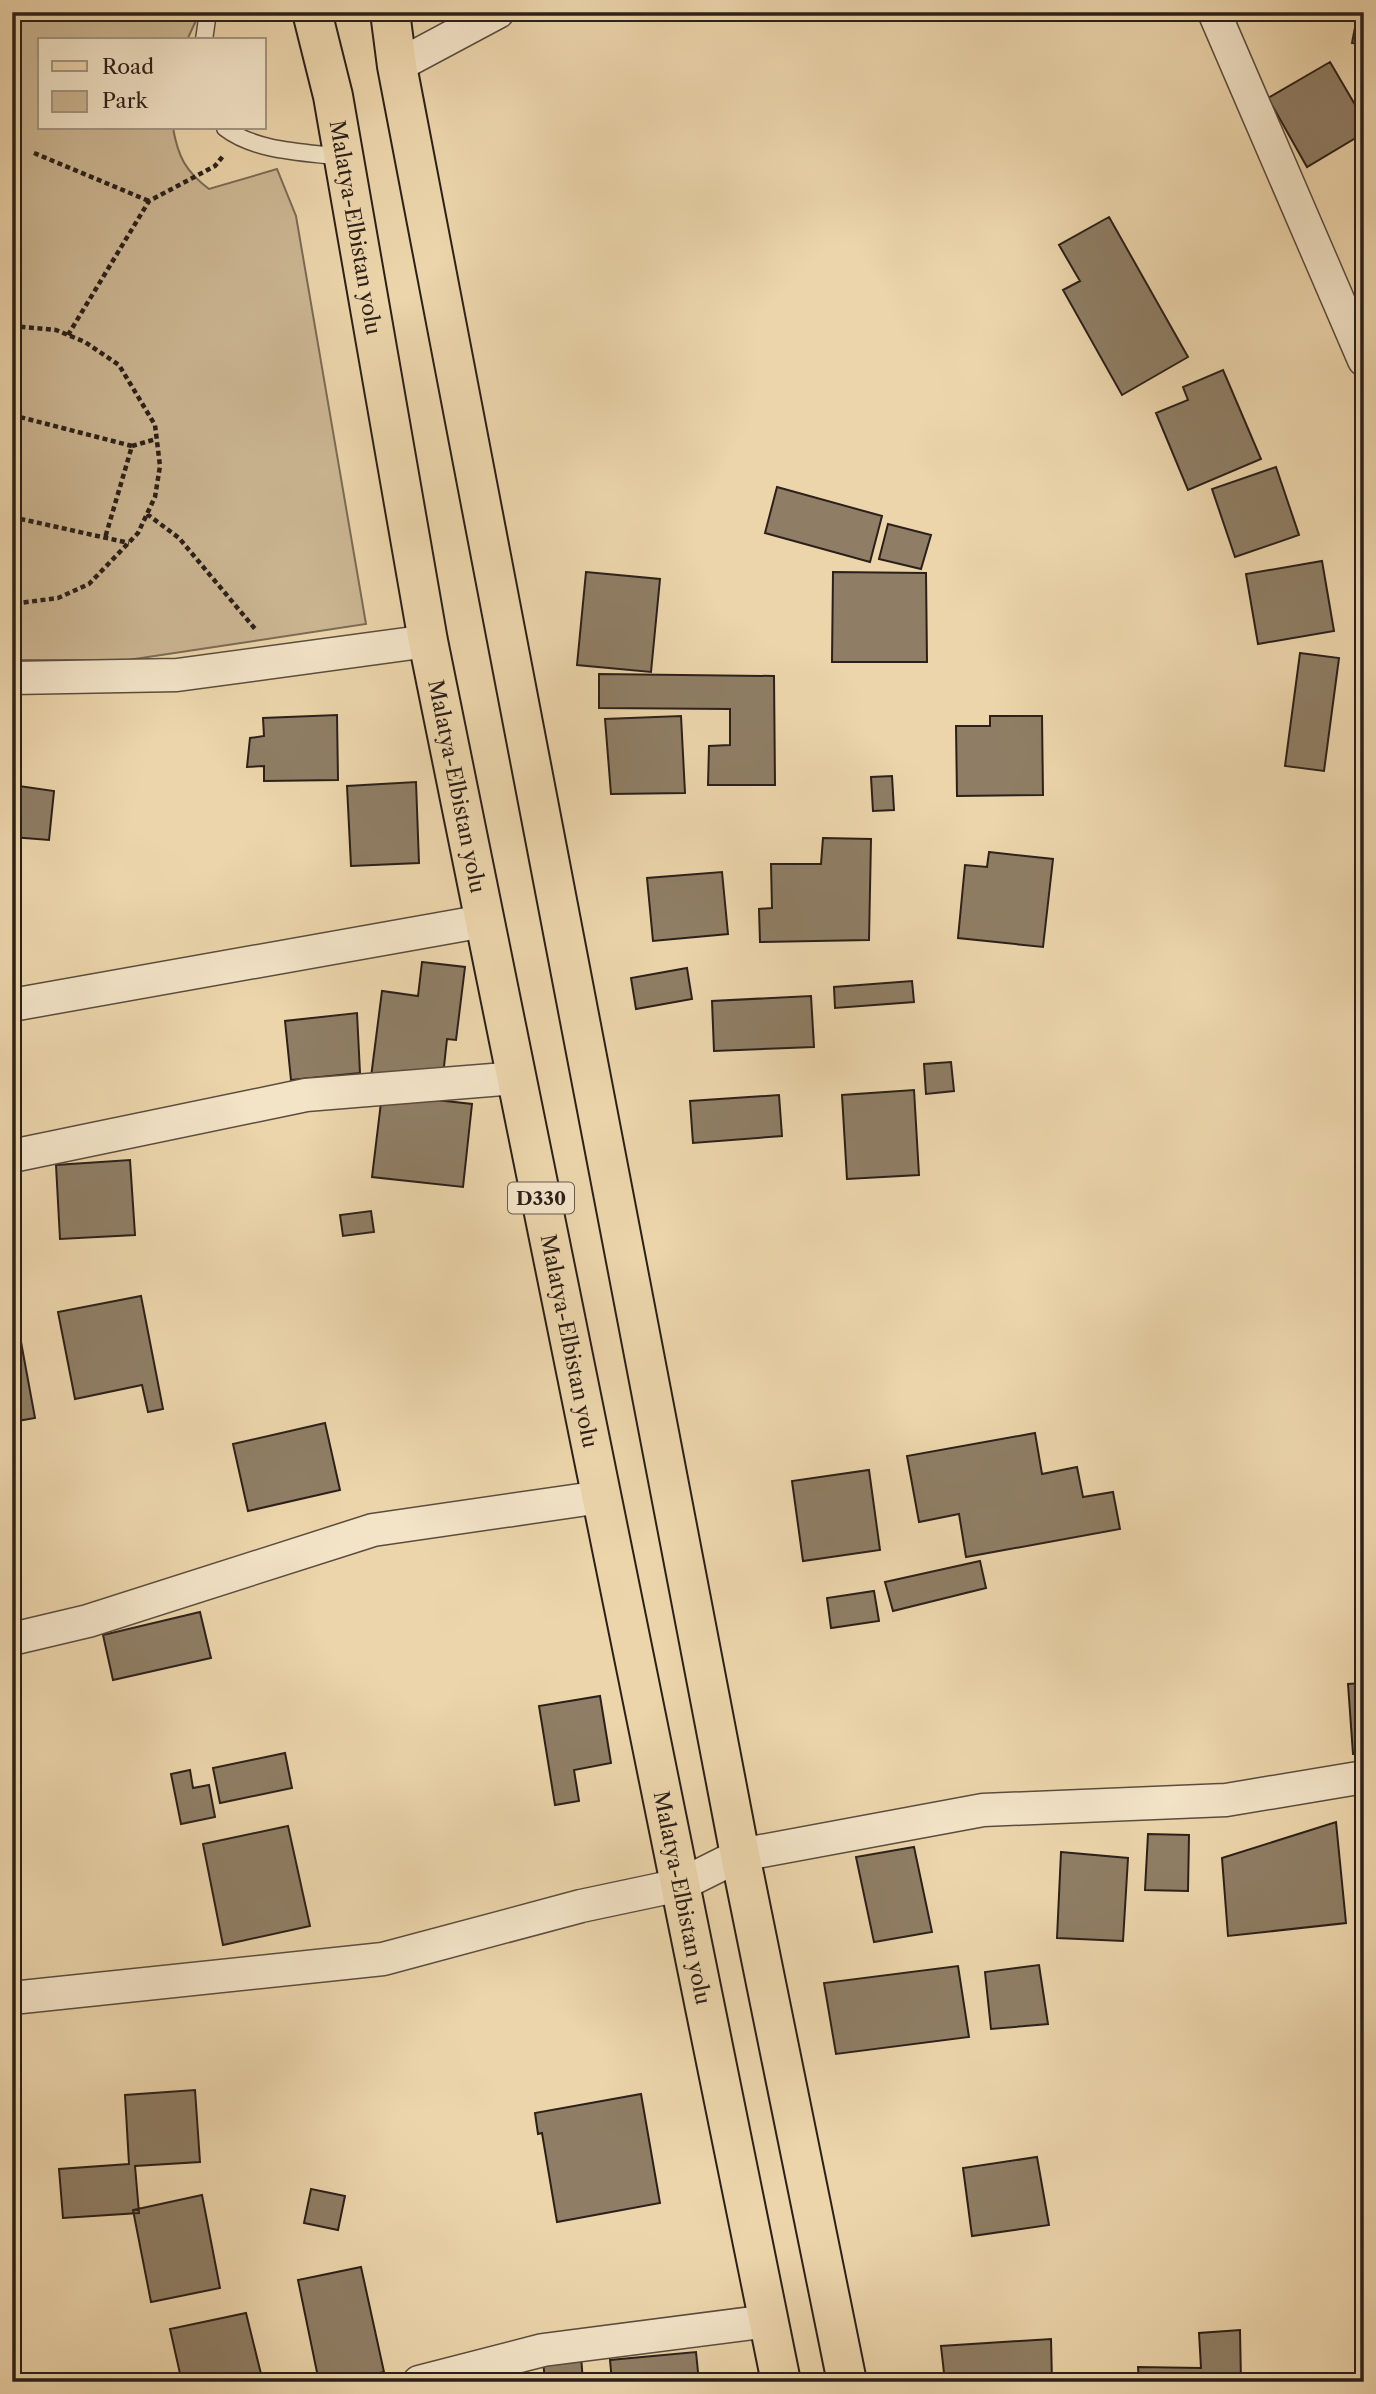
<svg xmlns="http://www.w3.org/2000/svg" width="1376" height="2394" viewBox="0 0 1376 2394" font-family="'Libre Caslon Text',serif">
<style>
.green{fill:#cbb692;stroke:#7b6b56;stroke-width:2}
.building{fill:#8f7e65;stroke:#2b201a;stroke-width:2}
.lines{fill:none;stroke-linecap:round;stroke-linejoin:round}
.service-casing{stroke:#5b4d3e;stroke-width:19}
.minor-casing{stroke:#5b4d3e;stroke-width:35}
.primary-casing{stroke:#2b201a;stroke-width:42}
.path{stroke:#2b201a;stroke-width:4.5;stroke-dasharray:5 3.5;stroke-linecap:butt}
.service{stroke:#f3e4c8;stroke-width:16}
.minor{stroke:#f3e4c8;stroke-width:32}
.primary{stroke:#ecd5ab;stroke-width:38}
.labels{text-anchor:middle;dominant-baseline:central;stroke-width:5;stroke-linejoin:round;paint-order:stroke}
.shield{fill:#f3e4c8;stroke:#675b4e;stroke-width:2}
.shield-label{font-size:19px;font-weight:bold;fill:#2b201a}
.street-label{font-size:21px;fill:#2b201a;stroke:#f3e4c8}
</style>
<rect width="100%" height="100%" fill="#ecd5ab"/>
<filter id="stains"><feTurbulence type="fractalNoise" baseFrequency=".00286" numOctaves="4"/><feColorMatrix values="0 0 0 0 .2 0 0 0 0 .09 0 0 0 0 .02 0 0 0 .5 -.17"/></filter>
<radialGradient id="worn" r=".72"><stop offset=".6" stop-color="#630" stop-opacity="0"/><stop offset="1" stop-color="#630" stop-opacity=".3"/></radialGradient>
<path class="green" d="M12 12H200L187 40H40V128H173C178 156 185 171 209 189L277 169 296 216 366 624 128 660H12Z"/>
<path class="building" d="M1358 12 1364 13V45L1352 43Z
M1330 62 1364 120V133L1307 167 1268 98Z
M1109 217 1188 357 1122 395 1063 290 1080 281 1059 245Z
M1223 370 1261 459 1188 490 1156 413 1188 400 1183 387Z
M1276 467 1299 535 1235 557 1212 489Z
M777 487 882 516 870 562 765 533Z
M888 524 931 535 921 569 879 559Z
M1322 561 1334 631 1258 644 1246 574Z
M586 572 660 579 651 672 577 665Z
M833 572 926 573 927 662H832Z
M1300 653 1339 658 1324 771 1285 766Z
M599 674 774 676 775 785H708L709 746 730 745V709L599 708Z
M337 715 338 780 264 781V766L247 767 250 738 264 736 263 718Z
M681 716 685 793 611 794 605 719Z
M990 716H1042L1043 795 957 796 956 726H990Z
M892 776 894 810 873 811 871 777Z
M416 782 419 863 351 866 347 786Z
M12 785 54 791 49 840 12 837Z
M823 838 871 839 869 940 760 942 759 909 772 908 771 864H821Z
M989 852 1053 859 1043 947 958 938 965 865 987 867Z
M722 872 728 934 653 941 647 878Z
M422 962 465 967 456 1040 447 1039 441 1094 370 1085 382 991 418 996Z
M687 968 692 999 636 1009 631 978Z
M912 981 914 1002 835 1008 834 987Z
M811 996 814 1047 714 1051 712 1001Z
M357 1013 360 1073 291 1080 285 1021Z
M12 1046 18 1114H12Z
M951 1062 954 1091 926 1094 924 1064Z
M914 1090 919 1175 847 1179 842 1095Z
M382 1094 472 1104 463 1187 372 1177Z
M779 1095 782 1136 693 1143 690 1101Z
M130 1160 135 1235 60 1239 56 1165Z
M371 1211 374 1232 343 1236 340 1215Z
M141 1296 163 1409 148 1412 142 1385 75 1399 58 1312Z
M19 1331 35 1418 12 1422V1332Z
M325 1423 340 1490 248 1511 233 1444Z
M1035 1433 1042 1474 1077 1467 1083 1497 1113 1492 1120 1529 966 1557 959 1514 919 1522 907 1456Z
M869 1470 880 1550 803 1561 792 1481Z
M980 1561 986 1588 893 1611 885 1582Z
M874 1591 879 1621 831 1628 827 1598Z
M200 1612 211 1658 113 1680 103 1635Z
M1364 1683V1753L1353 1754 1348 1684Z
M600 1696 611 1763 574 1770 579 1801 555 1805 539 1706Z
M285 1753 292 1788 220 1803 213 1768Z
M190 1770 193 1788 209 1785 215 1817 181 1824 171 1774Z
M1336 1822 1346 1923 1228 1936 1222 1858Z
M288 1826 310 1926 223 1945 203 1844Z
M1148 1834 1189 1835 1188 1891 1145 1890Z
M914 1847 932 1932 874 1942 856 1857Z
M1061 1852 1128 1858 1123 1941 1057 1938Z
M1039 1965 1048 2024 991 2029 985 1972Z
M958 1966 969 2037 836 2054 824 1983Z
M195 2090 200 2162 135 2166 139 2213 63 2218 59 2169 129 2164 125 2095Z
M641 2094 660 2203 557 2222 542 2133 538 2134 535 2113Z
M1037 2157 1049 2225 972 2236 963 2168Z
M311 2189 345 2196 338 2230 304 2223Z
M202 2195 220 2288 151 2302 133 2210Z
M361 2267 384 2372 339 2382H319L298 2280Z
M246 2313 263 2382H164L181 2378 170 2329Z
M1240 2330 1241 2382H1139L1138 2367 1201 2368 1199 2333Z
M1051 2339 1052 2382H945L941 2346Z
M696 2352 699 2382H612L610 2360Z
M581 2356 583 2382H545L543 2360Z"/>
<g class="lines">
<g class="service-casing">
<path id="service" d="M204 40 208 12
M225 128C256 152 306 152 343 157"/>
</g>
<g class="minor-casing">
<path id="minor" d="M1214 12 1364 360
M397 66 498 12
M12 678 177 675 428 641
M12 1005 484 921
M12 1156 306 1095 516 1078
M12 1639 88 1621 373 1530 601 1497
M12 1998 383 1959 581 1906 680 1885 740 1855 983 1810 1226 1800 1364 1777
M419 2382 543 2350 768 2321"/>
</g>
<g class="primary-casing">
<g id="primary">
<path id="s1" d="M312 12 333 96 428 641 781 2382"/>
<path d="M390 12 397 66 740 1855 847 2382"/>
</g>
</g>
<path class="path" d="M34 153 149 201
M12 326 56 330 85 342 119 365 155 425 160 466 155 497 138 533 89 584 58 598 12 604
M68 335 149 201 215 166 223 156
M12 415 132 446 105 538
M132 446 156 439
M147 514 179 538 256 630
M12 517 129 543"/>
<use href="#service" class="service"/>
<use href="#minor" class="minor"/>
<use href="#primary" class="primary"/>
</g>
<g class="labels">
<rect class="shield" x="508" y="1182.5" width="66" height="31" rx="5"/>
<g class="shield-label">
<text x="541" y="1198">D330</text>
</g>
<g class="street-label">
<text stroke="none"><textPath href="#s1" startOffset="220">Malatya-Elbistan yolu</textPath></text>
<text stroke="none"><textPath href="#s1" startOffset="788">Malatya-Elbistan yolu</textPath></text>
<text stroke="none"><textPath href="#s1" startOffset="1354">Malatya-Elbistan yolu</textPath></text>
<text stroke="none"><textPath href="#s1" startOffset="1922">Malatya-Elbistan yolu</textPath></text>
</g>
</g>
<rect width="1376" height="2394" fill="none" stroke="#ecd5ab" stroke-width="42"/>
<rect x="14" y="14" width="1348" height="2366" fill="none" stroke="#2b201a" stroke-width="3.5"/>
<rect x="21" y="21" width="1334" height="2352" fill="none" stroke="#2b201a" stroke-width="2"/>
<rect x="38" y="38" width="228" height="91" fill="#f3e4c8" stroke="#a39682" stroke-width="2"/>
<rect x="52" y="61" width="35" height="10" fill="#ecd5ab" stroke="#a39682" stroke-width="2"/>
<text x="102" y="74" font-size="21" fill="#2b201a">Road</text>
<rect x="52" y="91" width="35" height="21" fill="#cbb692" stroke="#a39682" stroke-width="2"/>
<text x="102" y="108" font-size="21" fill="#2b201a">Park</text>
<rect width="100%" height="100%" filter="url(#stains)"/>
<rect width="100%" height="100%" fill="url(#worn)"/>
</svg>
